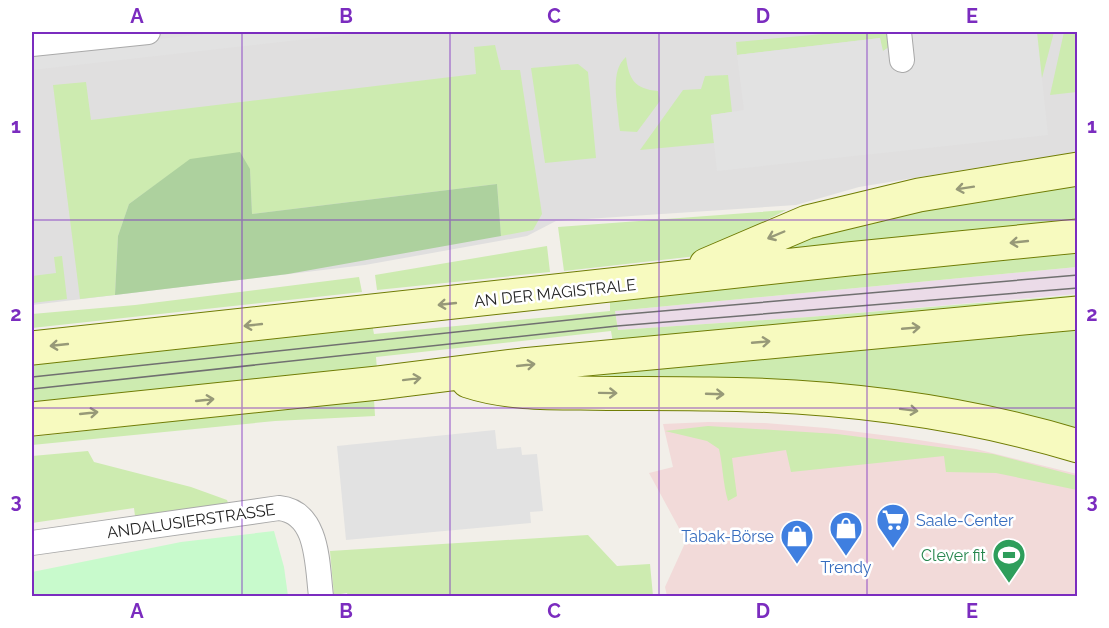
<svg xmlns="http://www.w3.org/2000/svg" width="1109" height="628" viewBox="0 0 1109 628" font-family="Raleway,sans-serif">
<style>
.residential{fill:#e0dfdf}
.commercial{fill:#f2dad9}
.industrial{fill:#ebdbe8}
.grass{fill:#cdebb0}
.forest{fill:#add19e}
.park{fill:#c8facc}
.parking{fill:#e2e2e2}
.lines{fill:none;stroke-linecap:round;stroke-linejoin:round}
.minor-casing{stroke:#a9a9a9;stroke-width:26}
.secondary-casing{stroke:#707d05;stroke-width:35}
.minor{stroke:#fff;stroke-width:24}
.secondary{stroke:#f7fabf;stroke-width:33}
.tram{stroke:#707070;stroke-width:1.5}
.oneway{stroke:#979978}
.grid{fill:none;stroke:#7b2cbf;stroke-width:1.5;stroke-opacity:0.55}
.labels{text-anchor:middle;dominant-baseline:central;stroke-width:5;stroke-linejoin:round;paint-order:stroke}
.street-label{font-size:16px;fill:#222;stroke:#fff}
.shop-label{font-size:16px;fill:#366cbe;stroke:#fff;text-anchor:start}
.leisure-label{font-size:16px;fill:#27864d;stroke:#fff;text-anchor:end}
.neatline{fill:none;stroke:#7b2cbf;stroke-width:2}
.grid-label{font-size:20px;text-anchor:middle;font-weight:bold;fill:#7b2cbf}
</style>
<rect width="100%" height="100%" fill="#f2efe9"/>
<path class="residential" d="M32 32H1077V158L1057 162 1037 158 859 187 796 205 556 221 527 236 365 265 32 305Z"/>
<path class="commercial" d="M708 422 765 423 826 428 906 438 976 449 1077 474V596H667L665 587 686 541 649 473 673 467 663 424Z"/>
<path class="industrial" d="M1077 267V294L809 317 618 330 615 311Z"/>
<path class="grass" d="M845 32H889L890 46 882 52 880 38 737 55 736 42Z
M1037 32H1054L1042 78 1005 82Z
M1064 32H1077V92L1050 95Z
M495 45 501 70H520L542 214 533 230 501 236 497 184 252 214 250 169 169 175 129 204 118 236 115 295 80 299 53 85 86 82 91 120 476 74 474 47Z
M626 57C629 80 635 89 658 91L660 101 637 132 620 131 619 125C618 105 609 71 626 57Z
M578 64 588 72 596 158 545 163 531 68Z
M728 75 732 112 711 115 714 143 640 150 683 90 701 89 705 76Z
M1077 178V221L781 255 779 247 834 224Z
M786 210 697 256 564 271 558 227Z
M547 246 550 272 377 290 375 275Z
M1077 249V267L615 311 618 330 809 317 1077 295V302L613 343 611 331 376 357 377 369 32 407V359L372 324 374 334 610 311V299Z
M62 256 67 299 32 303V276L56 273 54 257Z
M359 277 362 292 32 328V314L135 305Z
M1077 327V434L543 381 544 374Z
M374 399 375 416 275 421 32 445V437Z
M708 426 837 434 993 454 1077 476V490L996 473 946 472 944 456 791 472 786 450 732 458 737 496 728 501C723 484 723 467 719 449L707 441 665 431Z
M88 451 94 462 191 487 227 500 228 503 135 516 134 508 32 523V456Z
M588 535 617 566 650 564 653 596H348L347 593 334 595 330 551Z"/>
<path class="forest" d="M240 152 250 169 252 214 497 184 501 236 288 274 115 295 118 236 129 204 190 159Z"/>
<path class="park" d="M274 531 284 567 288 596H32V572L181 542Z"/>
<path class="parking" d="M223 32H370L32 70V53Z
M934 32H1037L1048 135 717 171 711 115 744 110 737 55 880 38 883 51 911 34Z
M495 430 497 449 521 447 522 455 537 454 543 511 530 512 531 523 346 540 337 446Z"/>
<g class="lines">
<g class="minor-casing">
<path id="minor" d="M899 32 902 60
M32 44 148 32
M32 543 279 508C319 512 317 565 321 596"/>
</g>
<g class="secondary-casing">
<path id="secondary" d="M706 265 807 222 919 195 1078 169
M32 348 848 259 1078 236
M468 381C504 393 544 393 581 393 624 394 666 393 709 394 833 395 959 410 1078 446
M32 419 378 383 522 365 1078 313"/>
</g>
<use href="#minor" class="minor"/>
<use href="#secondary" class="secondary"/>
<path class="tram" d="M32 377 616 315 1078 275
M32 389 617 326 1078 288"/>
</g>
<defs><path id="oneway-shaft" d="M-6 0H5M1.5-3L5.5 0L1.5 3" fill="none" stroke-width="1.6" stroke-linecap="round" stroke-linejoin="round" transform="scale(1.5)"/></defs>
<g class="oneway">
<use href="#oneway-shaft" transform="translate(965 188) rotate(171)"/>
<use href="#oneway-shaft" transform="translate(776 235) rotate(157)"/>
<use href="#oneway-shaft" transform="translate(1019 242) rotate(174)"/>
<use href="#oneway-shaft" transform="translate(447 304) rotate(174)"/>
<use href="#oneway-shaft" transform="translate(253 325) rotate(174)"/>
<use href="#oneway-shaft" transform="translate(911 328) rotate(-5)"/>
<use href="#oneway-shaft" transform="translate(761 342) rotate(-5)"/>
<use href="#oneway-shaft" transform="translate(59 345) rotate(174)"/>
<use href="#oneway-shaft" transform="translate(526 365) rotate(-6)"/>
<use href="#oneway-shaft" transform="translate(412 379) rotate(-7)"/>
<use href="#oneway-shaft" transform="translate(608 393) rotate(1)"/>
<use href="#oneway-shaft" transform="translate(715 394) rotate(2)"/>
<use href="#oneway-shaft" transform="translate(205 400) rotate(-6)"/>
<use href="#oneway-shaft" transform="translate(909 410) rotate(7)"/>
<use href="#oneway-shaft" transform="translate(89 413) rotate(-6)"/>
</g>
<path class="grid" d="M242 32V596M450 32V596M659 32V596M867 32V596M32 220H1078M32 408H1078"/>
<defs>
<g id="supermarket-pin" transform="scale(1.725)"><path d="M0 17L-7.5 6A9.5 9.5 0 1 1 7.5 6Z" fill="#3f7fe0" stroke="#fff"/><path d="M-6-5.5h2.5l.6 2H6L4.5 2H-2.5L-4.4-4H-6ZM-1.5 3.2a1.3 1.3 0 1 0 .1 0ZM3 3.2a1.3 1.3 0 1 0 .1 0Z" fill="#fff"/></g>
<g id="shop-pin" transform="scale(1.725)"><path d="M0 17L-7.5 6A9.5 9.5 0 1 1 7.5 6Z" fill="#3f7fe0" stroke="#fff"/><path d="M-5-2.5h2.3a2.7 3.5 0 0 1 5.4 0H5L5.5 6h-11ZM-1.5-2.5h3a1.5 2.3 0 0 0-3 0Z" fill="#fff"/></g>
<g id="stadium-pin" transform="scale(1.725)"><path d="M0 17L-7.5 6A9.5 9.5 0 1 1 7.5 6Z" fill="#2e9e5b" stroke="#fff"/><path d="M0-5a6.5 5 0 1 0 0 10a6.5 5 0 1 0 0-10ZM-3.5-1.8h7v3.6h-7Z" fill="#fff"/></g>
</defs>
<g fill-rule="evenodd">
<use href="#supermarket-pin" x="893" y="520"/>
<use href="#shop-pin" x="846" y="528"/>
<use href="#shop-pin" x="797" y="536"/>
<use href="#stadium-pin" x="1009" y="555"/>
</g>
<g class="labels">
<g class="street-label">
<text transform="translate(555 293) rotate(-6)">AN DER MAGISTRALE</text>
<text transform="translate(191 521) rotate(-8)">ANDALUSIERSTRASSE</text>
</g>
<g class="shop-label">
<text x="916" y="520">Saale-Center</text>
<text x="774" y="536" text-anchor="end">Tabak-Börse</text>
<text x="846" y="567" text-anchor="middle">Trendy</text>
</g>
<g class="leisure-label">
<text x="986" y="555">Clever fit</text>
</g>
</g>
<rect width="1109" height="628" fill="none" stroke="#ffffff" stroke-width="66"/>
<rect x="33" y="33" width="1043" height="562" class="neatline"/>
<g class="grid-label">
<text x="137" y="23">A</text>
<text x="346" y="23">B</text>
<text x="554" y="23">C</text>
<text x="763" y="23">D</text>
<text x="972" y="23">E</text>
<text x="16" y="133">1</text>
<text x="1092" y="133">1</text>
<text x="16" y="321">2</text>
<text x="1092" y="321">2</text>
<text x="16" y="508">3</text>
<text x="1092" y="508">3</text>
<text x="137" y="618">A</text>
<text x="346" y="618">B</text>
<text x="554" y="618">C</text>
<text x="763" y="618">D</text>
<text x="972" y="618">E</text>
</g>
</svg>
